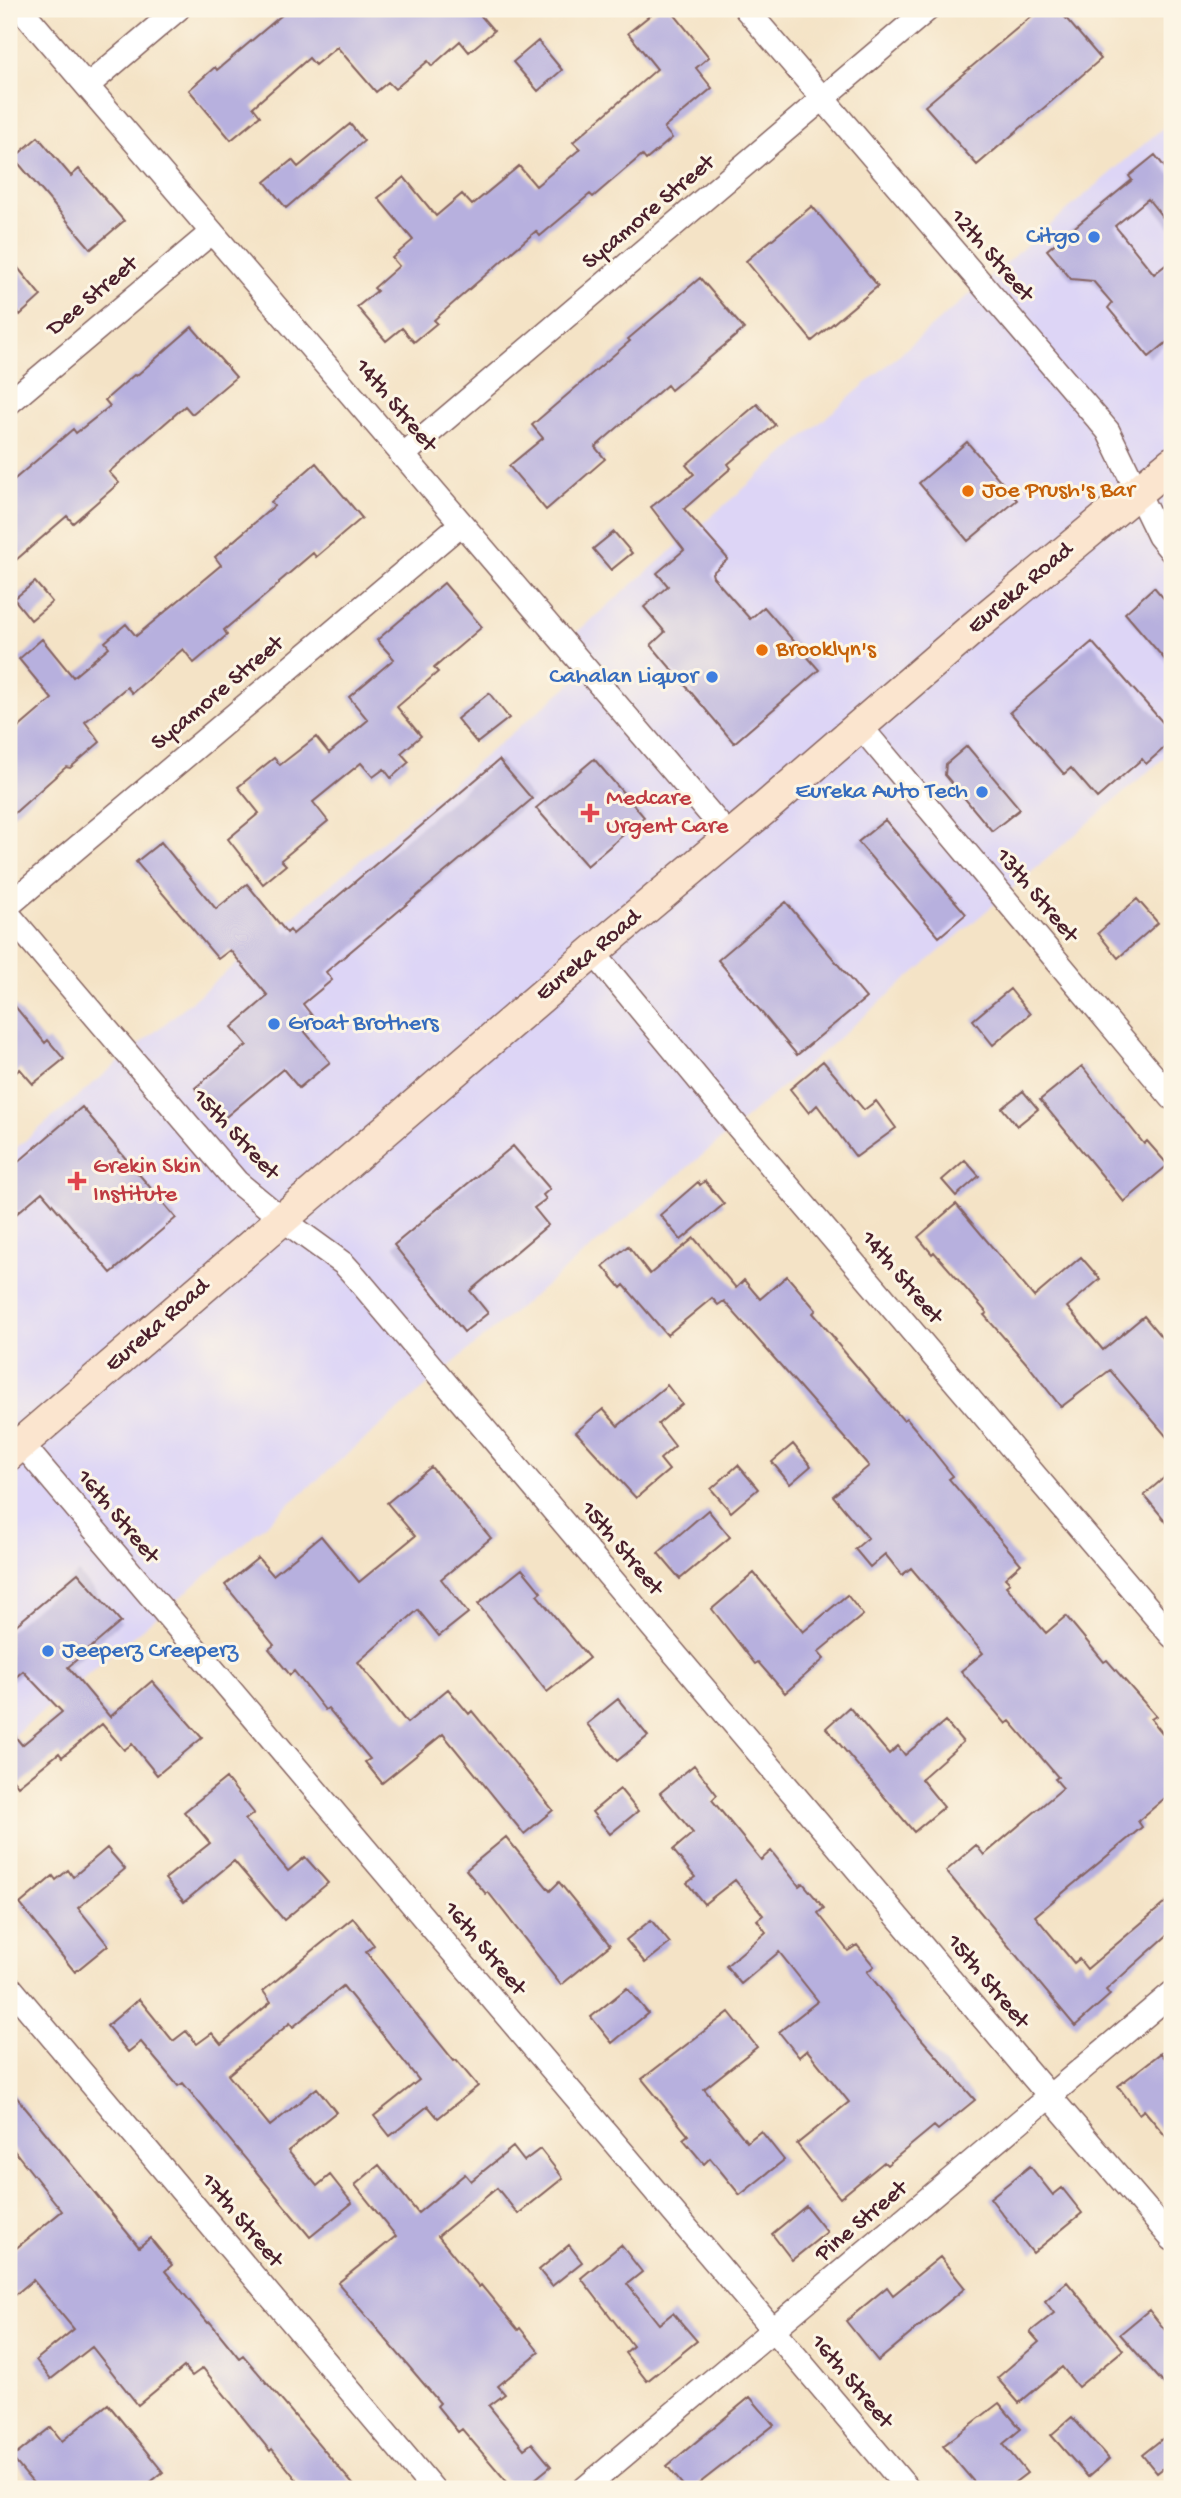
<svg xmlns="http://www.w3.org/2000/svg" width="1181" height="2498" viewBox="0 0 1181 2498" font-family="'Gochi Hand',sans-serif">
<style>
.built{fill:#ddd5f6}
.building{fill:#b7b0de}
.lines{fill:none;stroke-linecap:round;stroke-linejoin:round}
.street-casing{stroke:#866461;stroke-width:26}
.secondary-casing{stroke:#866461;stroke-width:35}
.street{stroke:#fff;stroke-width:23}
.secondary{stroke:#fbe5cf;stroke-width:32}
.shop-dot{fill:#3f7fe0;stroke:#fcf5e5;stroke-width:2.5}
.food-dot{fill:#e8710a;stroke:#fcf5e5;stroke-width:2.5}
.health-dot{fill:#e0444e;stroke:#fcf5e5;stroke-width:2.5}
.labels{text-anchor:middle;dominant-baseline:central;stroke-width:6;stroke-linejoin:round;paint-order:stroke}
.street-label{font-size:24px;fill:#4a1f2b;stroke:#fcf5e5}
.shop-label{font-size:24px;fill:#366cbe;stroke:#fcf5e5;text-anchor:end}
.food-label{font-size:24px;fill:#c56008;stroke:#fcf5e5;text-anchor:start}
.health-label{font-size:24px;fill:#be3a42;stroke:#fcf5e5;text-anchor:start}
</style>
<rect width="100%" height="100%" fill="#fcf5e5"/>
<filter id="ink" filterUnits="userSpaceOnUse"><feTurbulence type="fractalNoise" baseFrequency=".0143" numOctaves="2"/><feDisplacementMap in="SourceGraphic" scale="14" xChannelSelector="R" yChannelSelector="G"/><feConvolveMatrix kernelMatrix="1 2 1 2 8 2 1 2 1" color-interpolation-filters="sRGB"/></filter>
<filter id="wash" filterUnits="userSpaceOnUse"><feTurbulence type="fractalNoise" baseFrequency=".00686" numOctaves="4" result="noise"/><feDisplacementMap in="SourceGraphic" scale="28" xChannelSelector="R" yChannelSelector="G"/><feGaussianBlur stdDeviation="1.57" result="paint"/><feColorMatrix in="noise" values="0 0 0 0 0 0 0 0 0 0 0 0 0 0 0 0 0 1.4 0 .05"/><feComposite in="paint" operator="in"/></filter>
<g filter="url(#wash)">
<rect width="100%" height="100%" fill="#f4e3c6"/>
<path class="built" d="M1172 120V751L711 1148 465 1353 189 1590 9 1739V1154L586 671 563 644Z"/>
<g id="blocks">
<path class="building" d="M289 9H475L494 31 469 52 460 41 432 66 428 61 395 89 388 82 376 92 337 47 315 65 309 58 253 107 260 116 231 140 189 90 215 67 217 70Z
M658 9H670L709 57 696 68 712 88 664 128 672 138 646 160 642 155 593 197 590 194 540 236 536 231 434 320 437 323 414 342 402 328 386 341 357 307 377 291 374 288 399 266 392 258 413 240 378 198 404 177 436 216 462 194 472 205 519 166 536 186 580 149 573 142 657 69 628 33Z
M1040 9H1058L1101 59 977 165 925 106Z
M538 41 562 70 538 91 513 62Z
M350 124 364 141 286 208 265 182 292 160 298 167Z
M38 137 71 176 79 169 124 221 91 249 14 158Z
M1155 155 1172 176V229L1148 199 1115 226 1154 274 1172 260V338L1149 357 1108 308 1112 303 1093 281 1071 279 1047 250 1132 180 1129 176Z
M812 206 878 286 812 341 746 261Z
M9 257 41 296 20 315 9 302Z
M700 278 744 329 671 390 667 385 595 447 605 459 546 510 509 466 543 438 532 425 630 341 628 339Z
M192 327 236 377 192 414 185 406 109 472 119 483 73 523 67 516 9 566V484L73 429 76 433 110 406 105 400 134 375 136 376Z
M757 404 775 425 728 464 731 468 684 509 728 559 712 573 713 577 750 619 764 607 819 670 734 743 651 645 665 632 644 607 668 586 657 573 684 550 651 507 694 474 686 465Z
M967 442 1017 500 968 541 919 483Z
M316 463 362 518 316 557 313 553 279 582V584L224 630 227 635 194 663 183 649 132 693 127 687 85 722 100 742 70 768 66 767 9 818V736L52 699 19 659 42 639 73 677 109 647 105 642 126 624 136 636 221 565 215 557 274 506 271 502Z
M614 532 632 553 611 570 593 549Z
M35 582 52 602 31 620 14 599Z
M444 583 482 627 434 668 438 672 397 707 421 736 401 753 409 762 391 778 384 769 373 777 361 763 313 802 328 821 281 860 286 865 263 884 228 839 259 813 238 787 274 758 280 765 316 737 329 753 368 720 349 697 394 659 377 640Z
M1154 587 1172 608V668L1125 613Z
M1092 642 1172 733V741L1146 764 1142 759 1097 798 1071 768 1064 774 1010 712Z
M489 693 509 718 477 743 457 719Z
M967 746 1020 809 992 831 945 775 946 764Z
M594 759 644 817 587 866 536 808Z
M499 760 532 799 326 972 332 980 303 1004 317 1022 305 1032 330 1062 299 1088 283 1069 222 1120 195 1088 247 1045 232 1027 268 996 230 950 218 959 136 862 161 842 216 909 247 884 287 933 290 930 293 934Z
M885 820 966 914 939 937 858 842Z
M1137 899 1158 923 1118 958 1098 933Z
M786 902 866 998 797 1055 718 960Z
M1010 989 1030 1014 993 1045 973 1020Z
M9 999 45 1043 48 1040 64 1059 33 1084 20 1069 9 1078Z
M823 1061 864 1110 876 1101 896 1128 856 1157 817 1105 809 1113 790 1089Z
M1082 1066 1144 1144 1147 1141 1168 1165 1124 1202 1040 1100Z
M1023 1091 1038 1109 1017 1126 1002 1108Z
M82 1107 176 1218 111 1273 42 1192 9 1220V1170Z
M513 1146 550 1189 543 1195 546 1199 534 1208 548 1225 470 1291 488 1313 464 1332 394 1245Z
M965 1160 979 1176 956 1196 942 1180Z
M705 1181 724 1204 681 1240 660 1215 698 1182 700 1185Z
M956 1204 1034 1297 1081 1257 1100 1279 1067 1307 1103 1350 1144 1316 1172 1350V1443L1110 1370 1061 1407 1028 1365 984 1315 987 1313 934 1252 932 1254 918 1237Z
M694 1238 736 1288 744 1280 760 1299 787 1276 816 1310 813 1313 836 1340 835 1341 903 1420 906 1418 917 1431 953 1476 949 1479 1021 1564 1005 1578 1010 1583 1006 1586 1046 1633 1066 1616 1104 1662 1107 1660 1156 1716 1151 1719 1172 1745V1792L1138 1821 1142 1827 1035 1916 1074 1963 1079 1959 1087 1969 1172 1897V1931L1106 1990 1110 1995 1075 2026 946 1871 976 1845 984 1855 1063 1788 1055 1779 1058 1777 1010 1721 1006 1724 961 1671 983 1653 911 1568 902 1575 885 1554 870 1567 855 1549 868 1538 833 1496 869 1466 724 1301 718 1305 712 1298 667 1335 624 1285 621 1288 603 1266 628 1246 650 1274Z
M667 1385 682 1404 658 1424 675 1446 660 1459 669 1470 636 1498 576 1432 603 1409 618 1426Z
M793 1444 811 1466 790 1484 772 1462Z
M738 1465 758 1489 731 1512 711 1489Z
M431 1467 491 1538 441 1579 468 1613 439 1636 418 1610 358 1662 407 1723 448 1689 469 1714 472 1711 553 1810 524 1834 443 1734 382 1783 365 1762 370 1759 328 1708 325 1710 294 1671 290 1675 269 1649 274 1645 225 1585 258 1558 273 1575 321 1536 359 1582 415 1536 387 1503Z
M1172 1471V1529L1144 1495Z
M708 1510 730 1537 680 1579 658 1553Z
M522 1569 541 1592 537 1595 589 1658 547 1692 478 1604Z
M78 1573 121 1622 68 1667 110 1717 152 1681 202 1738 157 1775 132 1744 124 1750 102 1724 62 1757 59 1753 18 1786 9 1775V1729L22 1745 62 1712 23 1671 9 1683V1631Z
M754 1573 803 1632 847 1595 863 1615 818 1652 824 1659 785 1693 758 1662 755 1664 712 1609Z
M618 1699 648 1736 617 1761 587 1724Z
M849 1707 889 1754 898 1746 905 1755 945 1721 963 1742 921 1779 944 1807 914 1832 826 1728Z
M694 1765 717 1795 712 1800 761 1860 771 1851 799 1886 803 1883 824 1908 818 1913 848 1951 857 1945 874 1966 867 1972 919 2036 975 2100 938 2130 934 2126 887 2165 884 2162 840 2198 797 2144 849 2102 807 2050 799 2057 779 2032 818 2001 779 1952 741 1984 726 1966 766 1932 757 1920 763 1915 735 1880 704 1904 687 1883 695 1877 673 1850 693 1833 660 1793Z
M226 1778 254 1813 245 1820 288 1871 305 1857 328 1883 284 1920 234 1861 184 1902 165 1879 210 1843 184 1812Z
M620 1789 638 1811 610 1834 592 1812Z
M506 1837 550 1891 559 1882 610 1945 561 1985 488 1892 486 1894 466 1870Z
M107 1848 125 1869 78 1908 108 1945 75 1972 20 1904 53 1876 56 1880 68 1870 73 1877Z
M353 1918 374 1945 366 1952 454 2061 456 2060 478 2086 438 2118 428 2106 390 2136 374 2116 419 2080 343 1986 293 2027 290 2023 228 2075 270 2126 317 2088 336 2112 288 2151 317 2186 330 2175 352 2203 310 2237 183 2083 178 2086 141 2042 128 2052 107 2026 139 1999 173 2041 186 2031 197 2044 212 2033 221 2044 271 2002 263 1991Z
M651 1920 670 1943 645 1963 626 1940Z
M627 1988 648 2013 612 2043 591 2017Z
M729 2012 757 2047 704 2089 747 2142 761 2131 784 2160 740 2195 710 2158 704 2164 683 2139 688 2135 642 2079Z
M1161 2053 1172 2067V2144L1144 2110 1139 2114 1118 2086Z
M9 2088 139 2247 150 2238 172 2265 165 2271 208 2323 210 2322 239 2358 243 2355 357 2489H304L272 2449 270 2451 203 2368 192 2376 184 2367 138 2405 92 2347 51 2379 36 2360 74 2329 33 2280 9 2300V2254L62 2211 9 2144Z
M513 2147 524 2161 540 2149 563 2178 518 2214 497 2188 438 2236 479 2287 481 2285 518 2330 520 2328 539 2352 498 2386 505 2394 489 2406 524 2449 532 2443 551 2466 523 2489H513L462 2429 458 2432 437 2406 440 2403 338 2283 396 2236 355 2185 379 2165 418 2213 465 2174 471 2181Z
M1030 2166 1053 2195 1062 2188 1082 2213 1033 2253 990 2198Z
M806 2206 827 2232 792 2260 772 2234Z
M569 2245 582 2262 552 2286 539 2270Z
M621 2245 642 2272 627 2284 659 2324 673 2313 697 2341 647 2381 625 2353 633 2346 581 2278Z
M940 2257 965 2288 878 2361 846 2321 887 2287 893 2295Z
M1067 2282 1123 2350 1078 2387 1062 2367 1019 2403 997 2378 1039 2342 1030 2332 1054 2313 1045 2301Z
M1149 2310 1172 2339V2393L1120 2334Z
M750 2397 774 2425 692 2489H686L667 2466Z
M999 2403 1021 2429 1003 2444 1027 2473 1006 2489H980L943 2446Z
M108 2404 163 2472 142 2489H38L12 2458 51 2427 62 2441Z
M1072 2417 1109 2459 1088 2477 1051 2435Z
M1172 2431V2461L1157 2473 1142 2455Z"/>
</g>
</g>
<g filter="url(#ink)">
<use href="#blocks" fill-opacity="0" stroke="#866461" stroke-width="2"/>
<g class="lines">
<g class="street-casing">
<path id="street" d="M21 9 730 837
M746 9 1108 431 1159 536 1172 552
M87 86 178 9
M9 403 212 232
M402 456 928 9
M860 726 1172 1098
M9 905 461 524
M9 915 237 1182 282 1219 344 1264 355 1276 1033 2077 1172 2239
M593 952 737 1126 1172 1636
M21 1443 908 2489
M9 1986 433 2489
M584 2489 1172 1993"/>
</g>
<g class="secondary-casing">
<path id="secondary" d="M9 1454 593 952 766 807 972 629 1172 463"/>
</g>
<use href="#street" class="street"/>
<use href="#secondary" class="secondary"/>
</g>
</g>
<g class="shop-dot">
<circle cx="1094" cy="237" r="7"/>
<circle cx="712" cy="677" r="7"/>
<circle cx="982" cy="792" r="7"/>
<circle cx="274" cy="1024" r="7"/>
<circle cx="48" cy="1651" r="7"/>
</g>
<g class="food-dot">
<circle cx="968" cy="491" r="7"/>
<circle cx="762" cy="650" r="7"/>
</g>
<g class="health-dot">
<path d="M586.5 802.5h7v7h7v7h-7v7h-7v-7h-7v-7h7z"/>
<path d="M73.5 1170.5h7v7h7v7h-7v7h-7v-7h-7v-7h7z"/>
</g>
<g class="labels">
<g class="street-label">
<text transform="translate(649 213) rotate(-40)">Sycamore Street</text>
<text transform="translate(991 256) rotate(49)">12th Street</text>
<text transform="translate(93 297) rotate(-40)">Dee Street</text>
<text transform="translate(395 406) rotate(50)">14th Street</text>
<text transform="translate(1021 589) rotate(-40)">Eureka Road</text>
<text transform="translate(218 694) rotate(-40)">Sycamore Street</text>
<text transform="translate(1036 896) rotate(50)">13th Street</text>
<text transform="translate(589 956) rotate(-40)">Eureka Road</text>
<text transform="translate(235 1135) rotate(47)">15th Street</text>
<text transform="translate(901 1278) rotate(50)">14th Street</text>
<text transform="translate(158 1326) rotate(-41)">Eureka Road</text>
<text transform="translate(117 1517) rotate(50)">16th Street</text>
<text transform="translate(621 1549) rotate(50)">15th Street</text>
<text transform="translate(484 1949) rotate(50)">16th Street</text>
<text transform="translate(987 1982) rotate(50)">15th Street</text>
<text transform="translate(241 2221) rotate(50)">17th Street</text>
<text transform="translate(862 2222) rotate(-40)">Pine Street</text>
<text transform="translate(851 2382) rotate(50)">16th Street</text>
</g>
<g class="shop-label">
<text x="1080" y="237">Citgo</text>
<text x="698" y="677">Cahalan Liquor</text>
<text x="968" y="792">Eureka Auto Tech</text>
<text x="288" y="1024" text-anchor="start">Groat Brothers</text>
<text x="62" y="1651" text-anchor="start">Jeeperz Creeperz</text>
</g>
<g class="food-label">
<text x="982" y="491">Joe Prush's Bar</text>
<text x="776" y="650">Brooklyn's</text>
</g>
<g class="health-label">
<text x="606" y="799">Medcare<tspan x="606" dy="28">Urgent Care</tspan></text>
<text x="93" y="1167">Grekin Skin<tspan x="93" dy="28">Institute</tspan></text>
</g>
</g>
<rect width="1181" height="2498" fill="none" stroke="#fcf5e5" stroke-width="35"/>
</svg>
